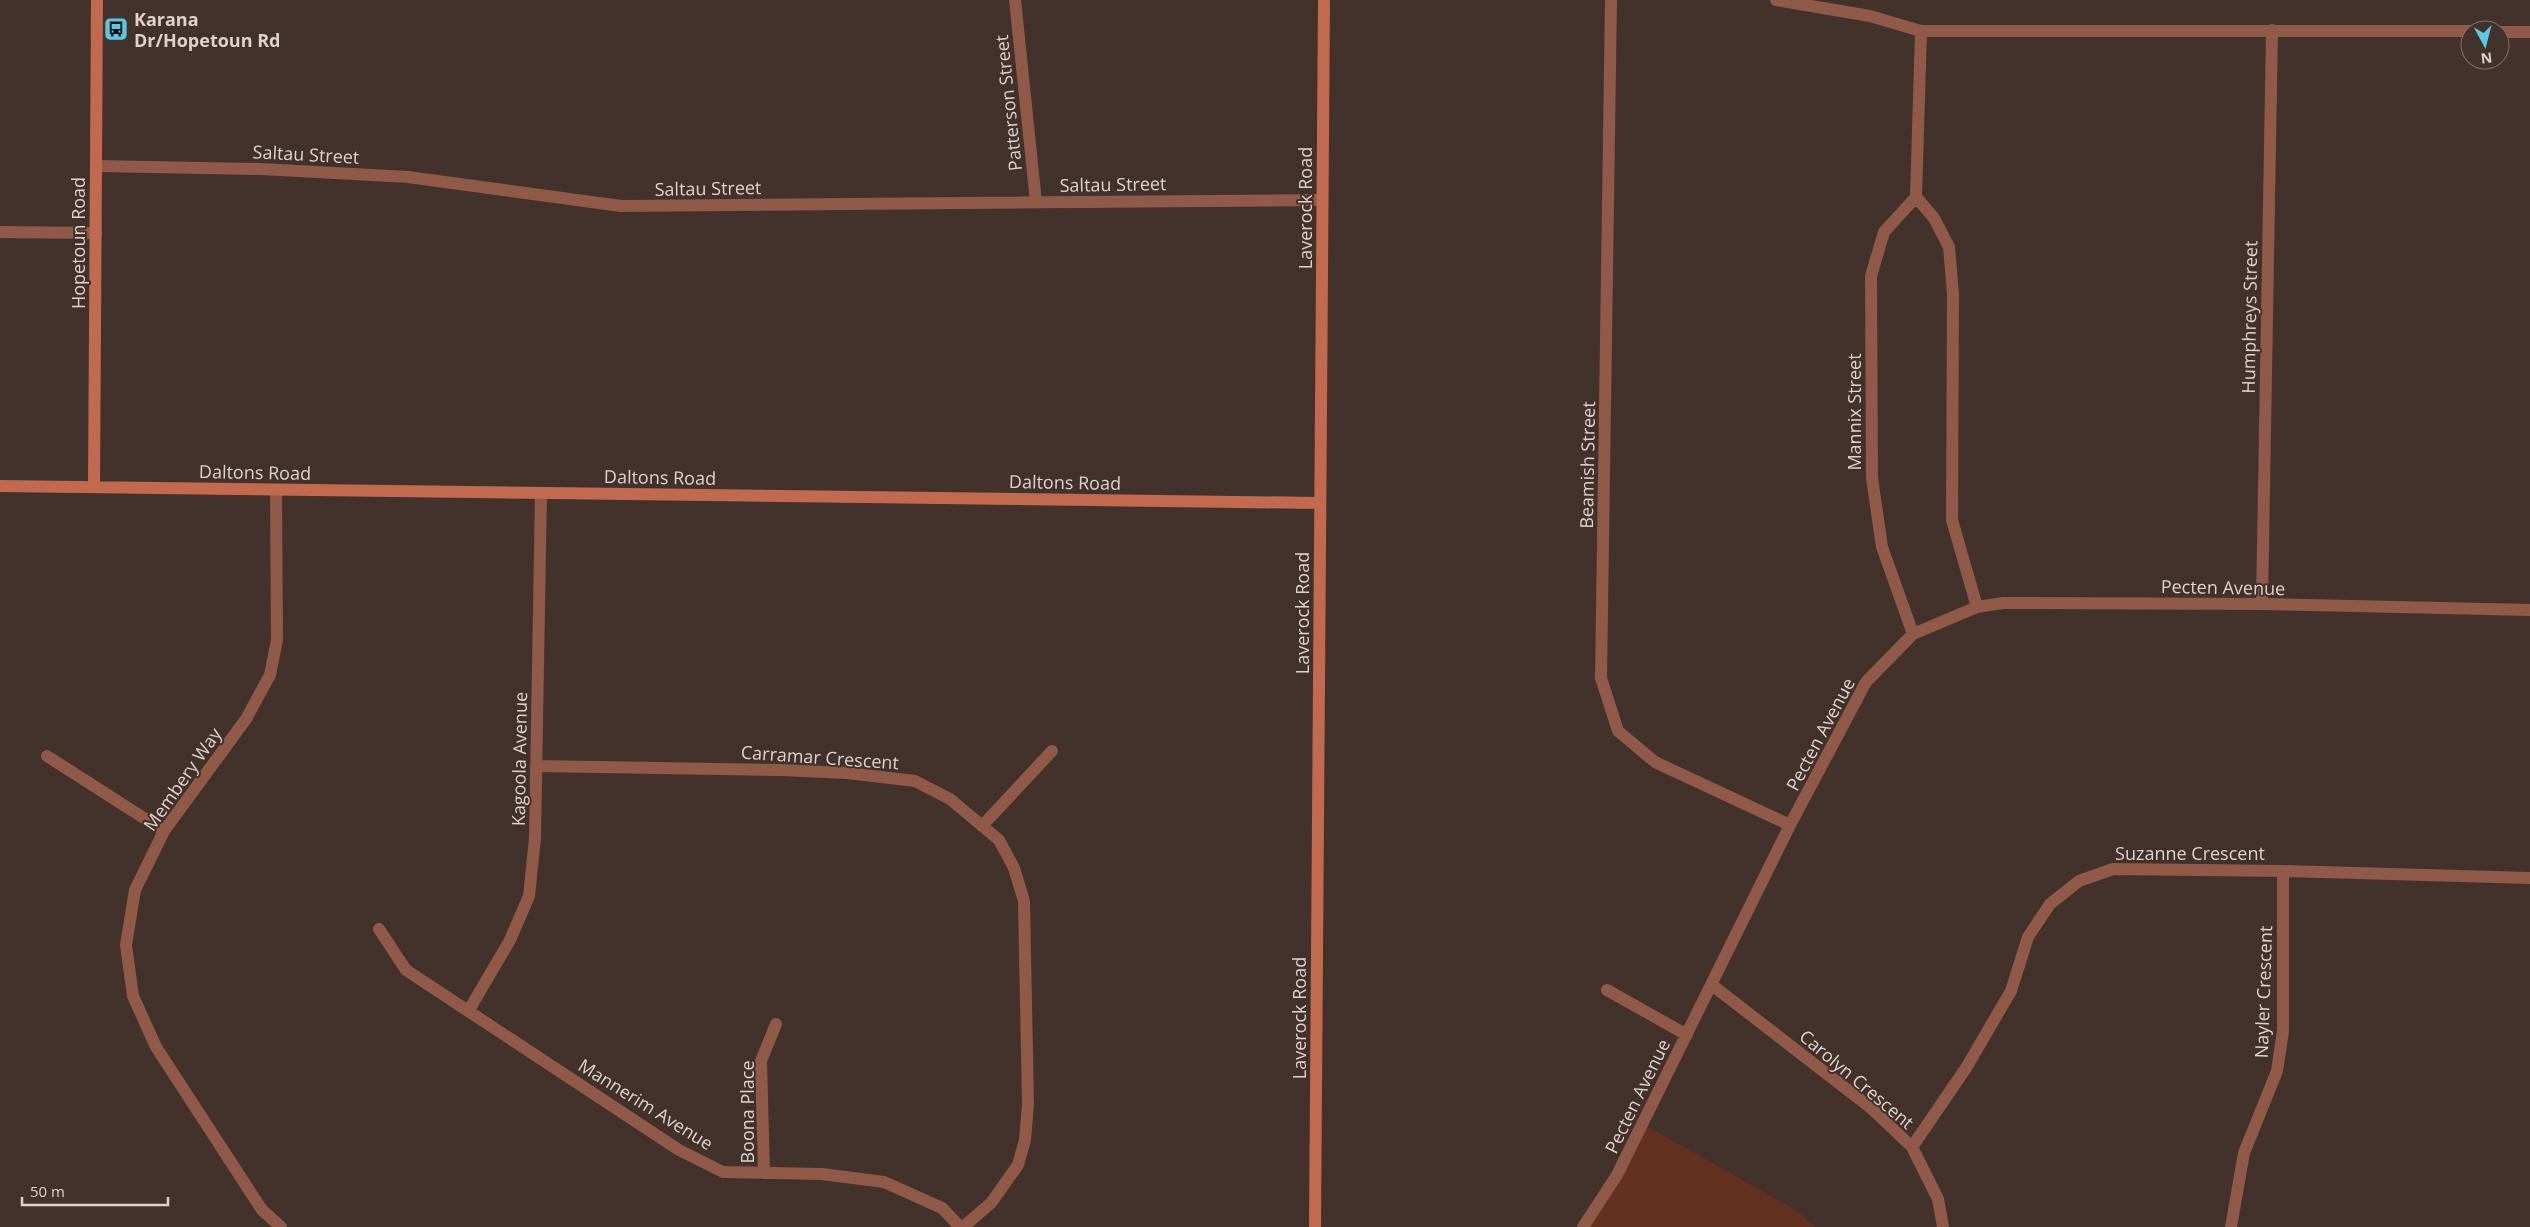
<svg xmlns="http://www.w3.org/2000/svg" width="2530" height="1227" viewBox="0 0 2530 1227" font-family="'Open Sans',sans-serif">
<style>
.green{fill:#643121}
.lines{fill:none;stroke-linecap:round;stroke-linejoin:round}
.street{stroke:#905948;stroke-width:12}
.secondary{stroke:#c16a50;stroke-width:12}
.labels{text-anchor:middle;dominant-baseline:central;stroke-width:4;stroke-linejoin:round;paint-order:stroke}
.poi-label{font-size:18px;font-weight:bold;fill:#ded2ce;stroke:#43312b;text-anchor:start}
.street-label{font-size:18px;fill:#ded2ce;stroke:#43312b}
</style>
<rect width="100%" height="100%" fill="#43312b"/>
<path class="green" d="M1643 1124 1794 1209 1816 1227H1584Z"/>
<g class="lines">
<path class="street" d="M1015 0 1036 202
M1611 0 1601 678 1618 731 1655 762 1790 825
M1776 0 1870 16 1921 31H2470
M2500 32H2530
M96 166 261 169 408 177 621 206 1322 200
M1916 197 1934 218 1949 247 1953 294 1952 520 1977 607
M0 232 96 233
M276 490 277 640 270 675 246 719 164 831 135 890 126 945 133 996 156 1047 262 1210 281 1227
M2262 604 2272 30
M1913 634 1882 547 1872 478 1871 276 1884 232 1916 197 1921 31
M47 756 164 831
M536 766 781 770 847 773 915 781 950 799 999 840 1014 868 1024 901 1028 1104 1025 1140 1018 1165 991 1203 963 1227
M982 826 1052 751
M379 929 406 970 679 1150 723 1172 822 1174 884 1182 942 1208 960 1227
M1712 985 1871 1108 1912 1147 1938 1199 1943 1227
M1607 990 1687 1035
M469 1010 510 940 529 896 535 838 541 493
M1912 1147 1966 1068 2011 991 2028 937 2050 904 2079 881 2113 869 2283 871 2530 878
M764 1173 761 1061 776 1024
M1583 1227 1617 1175 1790 825 1866 682 1913 634 1977 607 2003 603 2262 604 2530 610
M2231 1227 2244 1153 2277 1071 2283 1031V871"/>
<path class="secondary" d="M0 486 1320 503
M94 487 97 0
M1315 1227 1324 0"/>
</g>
<defs>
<g id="bus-square" transform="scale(1.25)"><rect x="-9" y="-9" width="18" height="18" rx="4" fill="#5ac8e5" stroke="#43312b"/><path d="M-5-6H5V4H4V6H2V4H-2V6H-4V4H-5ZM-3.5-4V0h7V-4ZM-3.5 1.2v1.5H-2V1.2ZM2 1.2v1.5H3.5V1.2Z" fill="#111"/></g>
</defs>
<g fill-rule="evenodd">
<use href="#bus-square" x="116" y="29"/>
</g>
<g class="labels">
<g class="poi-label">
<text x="134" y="19">Karana<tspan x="134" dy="21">Dr/Hopetoun Rd</tspan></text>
</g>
<g class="street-label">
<text transform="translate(1008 103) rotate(-96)">Patterson Street</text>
<text transform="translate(306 154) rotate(3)">Saltau Street</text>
<text transform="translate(1113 184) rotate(-1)">Saltau Street</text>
<text transform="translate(708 188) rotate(-1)">Saltau Street</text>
<text transform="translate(1305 208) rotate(-90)">Laverock Road</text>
<text transform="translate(78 243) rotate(-90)">Hopetoun Road</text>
<text transform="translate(2249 317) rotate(-89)">Humphreys Street</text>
<text transform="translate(1854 412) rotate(-90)">Mannix Street</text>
<text transform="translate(1587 465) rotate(-89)">Beamish Street</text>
<text transform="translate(255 472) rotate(1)">Daltons Road</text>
<text transform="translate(660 477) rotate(1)">Daltons Road</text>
<text transform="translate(1065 482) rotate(1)">Daltons Road</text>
<text transform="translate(2223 587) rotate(1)">Pecten Avenue</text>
<text transform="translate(1302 613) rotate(-90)">Laverock Road</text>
<text transform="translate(1820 734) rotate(-62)">Pecten Avenue</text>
<text transform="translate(820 757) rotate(4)">Carramar Crescent</text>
<text transform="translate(519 759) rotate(-89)">Kagoola Avenue</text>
<text transform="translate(182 779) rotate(-55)">Membery Way</text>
<text x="2190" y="853">Suzanne Crescent</text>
<text transform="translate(2263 992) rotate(-88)">Nayler Crescent</text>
<text transform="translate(1299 1018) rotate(-90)">Laverock Road</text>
<text transform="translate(1857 1079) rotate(40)">Carolyn Crescent</text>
<text transform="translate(1637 1096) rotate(-64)">Pecten Avenue</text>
<text transform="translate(646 1104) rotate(32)">Mannerim Avenue</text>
<text transform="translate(747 1112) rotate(-90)">Boona Place</text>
</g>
</g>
<g transform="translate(2485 45) rotate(173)"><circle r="24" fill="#43312b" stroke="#81716c"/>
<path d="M0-4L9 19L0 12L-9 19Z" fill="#5ac8e5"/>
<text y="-8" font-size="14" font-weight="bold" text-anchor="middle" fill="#ded2ce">N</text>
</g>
<path d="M22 1197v8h146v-8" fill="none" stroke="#ded2ce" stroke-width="2.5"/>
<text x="30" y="1197" font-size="15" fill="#ded2ce" stroke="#43312b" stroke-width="4" paint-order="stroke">50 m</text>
</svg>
